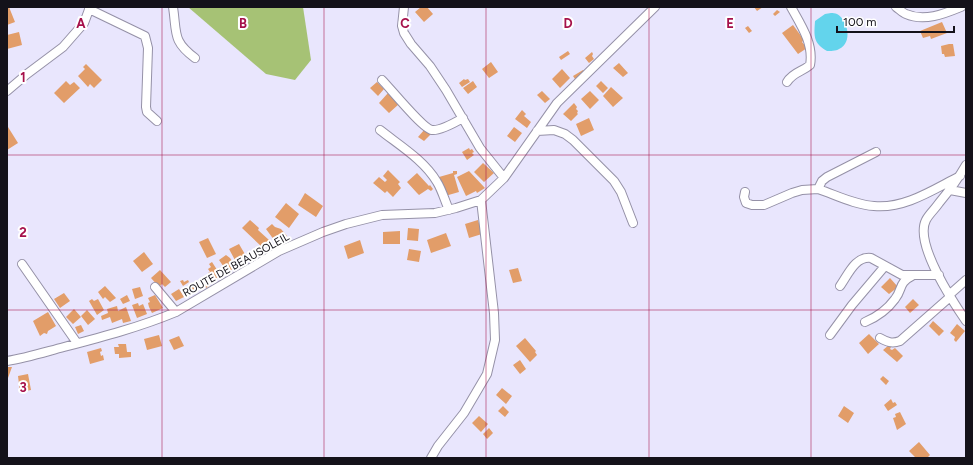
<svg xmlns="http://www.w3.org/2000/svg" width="973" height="465" viewBox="0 0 973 465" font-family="Figtree,sans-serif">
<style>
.forest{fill:#a6c275}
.water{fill:#63d4ec}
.building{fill:#e29d69}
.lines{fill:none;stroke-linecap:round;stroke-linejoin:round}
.minor-casing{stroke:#9591a7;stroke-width:10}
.minor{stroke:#fff;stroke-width:8}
.grid{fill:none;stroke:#a6114b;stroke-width:1;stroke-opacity:0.55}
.labels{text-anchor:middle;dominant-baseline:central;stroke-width:4;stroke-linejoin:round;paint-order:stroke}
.street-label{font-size:11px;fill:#14121a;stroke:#fff}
.grid-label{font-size:13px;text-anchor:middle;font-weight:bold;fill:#a6114b;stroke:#fff;stroke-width:4;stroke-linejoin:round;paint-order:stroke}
</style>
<rect width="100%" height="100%" fill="#e9e6fd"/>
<path class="forest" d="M188 7H303L311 60 295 80 266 74Z"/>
<path class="water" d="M831 13C833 13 835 13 837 14 848 20 853 43 839 49 836 51 830 51 827 51 813 43 814 36 815 21L825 14Z"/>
<path class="building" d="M7 7H9L15 22 7 25Z
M421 7H427L433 14 424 22 415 12Z
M754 7H763L757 11Z
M777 10 780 12 775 16 773 14Z
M942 22 947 33 931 39 930 36 923 38 920 31Z
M793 25 804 40 802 42 807 48 798 54 782 33Z
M748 26 752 31 749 33 745 28Z
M19 32 22 45 7 49V35Z
M949 44H953L955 56 945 57 944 54H942L941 46Z
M568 51 570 54 561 60 559 57Z
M592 52 593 54 592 56 594 59 589 63 585 58Z
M491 62 498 72 489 78 482 69Z
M619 63 628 73 623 77 613 68Z
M86 64 102 80 94 88 90 84 88 87 78 76 85 69 83 67Z
M562 69 570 78 560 88 552 79Z
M583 70 585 72 575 79 573 76Z
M464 79 465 80 468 79 470 82 462 87 459 83Z
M66 81 70 85 74 82 80 88 64 103 54 93Z
M473 81 477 87 468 94 463 88Z
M601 81 608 88 603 93 596 86Z
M377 82 384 89 378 96 370 88Z
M611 87 623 98 613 107 603 96Z
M542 91 550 99 545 103 537 95Z
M590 91 599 100 590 109 581 99Z
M388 93 399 104 389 113 379 103Z
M574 103 577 107 576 109 578 111 577 113 578 114 571 121 563 114Z
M522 110 526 114 524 116 531 122 527 128 515 119Z
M589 118 594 130 581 136 576 124Z
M8 127 18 143 7 150V128Z
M514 127 522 133 515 142 507 136Z
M425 129 431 134 424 141 418 137Z
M469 148 470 150 472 149 474 152 472 153 474 155 467 160 462 152Z
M483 163 494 173 484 182 474 172Z
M388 170 400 182 398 184 401 188 393 197 387 191 385 193 373 183 379 177 385 182 387 180 383 176Z
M453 171H457V174L454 175 459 192 445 196 439 177 453 173Z
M469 171 485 188 477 193 476 191 466 196 457 177Z
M417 173 429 186 430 185 433 189 431 191 428 189 419 195 417 193 407 182Z
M305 193 323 206 316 217 298 205Z
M286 203 299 214 289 228 275 217Z
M250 220 259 228 258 230 269 240 262 247 242 228Z
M478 220 482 234 469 238 465 224Z
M272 224 275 227 281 229 287 236 277 244 266 229Z
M408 228 419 229 418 241 407 240Z
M400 231V244H383V232Z
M446 233 451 246 431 253 427 240Z
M208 238 216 254 207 258 199 242Z
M360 240 364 253 348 259 344 246Z
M239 244 246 256 236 262 229 249Z
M409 249 421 251 419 262 407 260Z
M144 252 153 264 142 272 133 261Z
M226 255 230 258 236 267 228 273 219 260Z
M212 262 221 276 212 281 208 273 210 272 208 269 211 267 209 264Z
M518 268 522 281 513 283 509 270Z
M160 270 171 282 165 287 162 284 159 287 151 278Z
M890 278 898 287 889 294 881 287Z
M183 280 184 282 188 280 189 282 183 286 180 281Z
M208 281 210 286 206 288 204 283Z
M197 282 201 288 192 293 188 286Z
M105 286 116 298 110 302 105 297 103 299 98 292Z
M140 287 143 296 135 299 132 289Z
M179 289 184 297 176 301 171 294Z
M64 293 70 301 60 308 54 299Z
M127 295 130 301 123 304 120 299Z
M155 295 163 308 152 313 149 307 148 303 150 302 148 298Z
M92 299 94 301 98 299 104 310 97 315 89 301Z
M913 299 919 305 910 313 905 307Z
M138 303 139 306 143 304 147 314 137 318 132 305Z
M117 306 118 311 126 307 131 321 123 323 122 319 112 323 110 317 102 320 101 316 108 313 107 309Z
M74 309 81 317 73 324 66 317Z
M87 310 95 319 88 325 81 316Z
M48 312 56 326 48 331 47 334 44 333 40 336 33 321Z
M933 321 944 331 939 336 929 326Z
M957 324 965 331 956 342 954 340 955 337 950 333Z
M81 325 84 331 78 334 75 327Z
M869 334 879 344 868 354 859 343Z
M159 335 162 346 147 350 144 339Z
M179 336 184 346 174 350 169 340Z
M525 338 536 351 535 352 537 355 530 362 516 346Z
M118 344H126L127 352H131V357L119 358V354H115L114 347H119Z
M889 345 891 347 890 349 892 350 895 348 903 356 897 362 883 350Z
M101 348 102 351 100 352 101 356 103 355 104 360 90 364 87 352Z
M520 360 526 369 520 374 513 365Z
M7 367H12L8 378H7Z
M28 374 31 390 20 392 18 376Z
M883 376 889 381 886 385 880 379Z
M502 388 512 396 506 404 496 395Z
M891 399 893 403 895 402 897 405 888 411 884 405Z
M503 406 509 412 505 417 498 411Z
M844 406 854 413 848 423 838 416Z
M900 412 906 424 897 430 893 418 896 417 895 414Z
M479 416 488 424 481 432 472 423Z
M489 428 493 433 487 439 483 434Z
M919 442 930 455 927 458H916L909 451Z"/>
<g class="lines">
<g class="minor-casing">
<path id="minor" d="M173 7C177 33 172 41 195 58
M404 7 402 26 404 33 411 44 430 66 446 90 480 148 504 178
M896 7C899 9 903 13 906 14 924 22 944 14 961 7
M89 9 145 36 148 48 146 107 147 112 157 121
M382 80C390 88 423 129 432 130 440 131 456 122 463 118
M787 82C793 72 802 72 810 65 814 44 801 25 791 7
M7 91 27 74 63 47 84 23 90 7
M380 130C399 145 424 160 437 182 442 190 445 201 449 210
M537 131 554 130 565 134 573 140 614 181 621 192 633 223
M876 152 827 177 822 181 818 189C836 195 855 205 874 206 905 209 934 189 960 176
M966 165C958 179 949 191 939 203 935 209 929 214 926 220 914 243 953 302 966 321
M950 190 966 193
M745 192 744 197 746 203 752 205H764L792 193 802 190 818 189
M22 264 77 343
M840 286C848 275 855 256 871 258L902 275H939
M155 287 176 312
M949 295 966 280
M865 322C877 317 887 310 895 299 903 289 898 283 912 276
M830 335 852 305 885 266
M880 338C887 342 892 344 900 341L950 297
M7 361C26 358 45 352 64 347 102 337 140 327 176 312L279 251 323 232 346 224 382 215 435 213 456 208 481 200 504 178 557 103 655 7
M431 458 438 446 464 413 487 374 495 340 494 313 481 200"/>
</g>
<use href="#minor" class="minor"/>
</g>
<path class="grid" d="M162 7V458M324 7V458M486 7V458M649 7V458M811 7V458M7 155H966M7 310H966"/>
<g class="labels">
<g class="street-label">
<text transform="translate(236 265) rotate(-29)">ROUTE DE BEAUSOLEIL</text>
</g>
</g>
<g class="grid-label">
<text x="81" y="28">A</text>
<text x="243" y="28">B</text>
<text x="405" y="28">C</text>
<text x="568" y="28">D</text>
<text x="730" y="28">E</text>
<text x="23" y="82">1</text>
<text x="23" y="237">2</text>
<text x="23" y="392">3</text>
</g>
<rect width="973" height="465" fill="none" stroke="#14121a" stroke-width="16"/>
<path d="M837 26v6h117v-6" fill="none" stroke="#14121a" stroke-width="2"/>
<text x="843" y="26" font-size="12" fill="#14121a" stroke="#ffffff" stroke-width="3" paint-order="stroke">100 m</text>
</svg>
